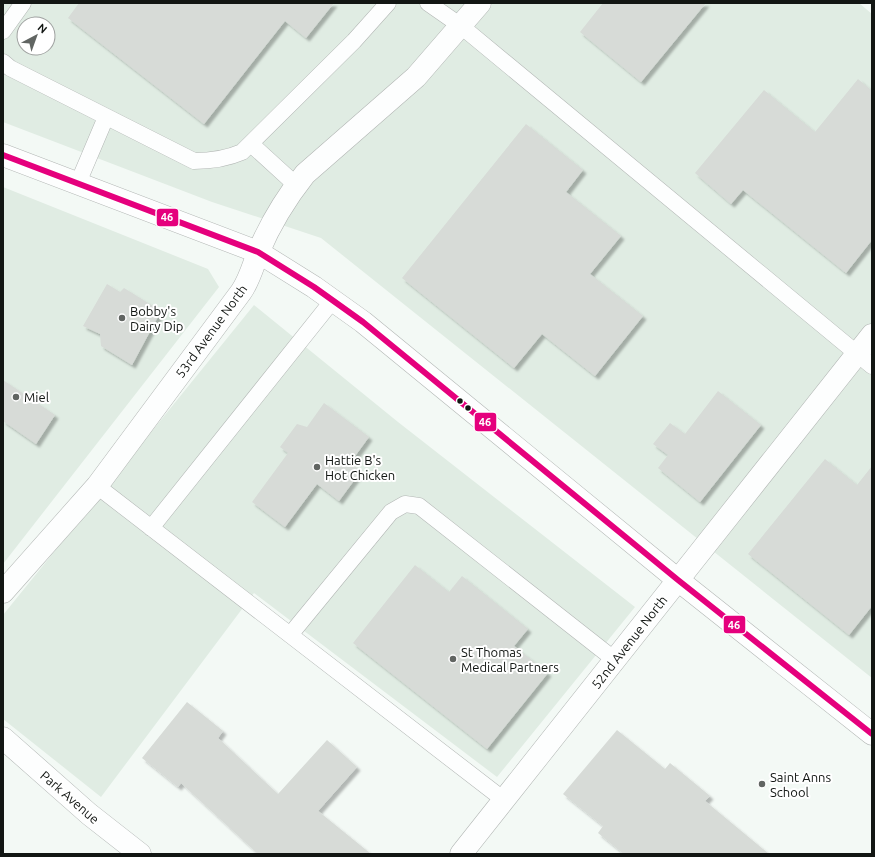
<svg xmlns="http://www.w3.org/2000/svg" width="875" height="857" viewBox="0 0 875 857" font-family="Ubuntu,sans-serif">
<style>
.built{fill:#e0ece3;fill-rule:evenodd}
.building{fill:#d7dbd7;filter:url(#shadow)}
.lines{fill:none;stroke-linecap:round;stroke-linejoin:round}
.lane-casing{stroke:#b2b6b4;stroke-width:17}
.street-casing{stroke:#b2b6b4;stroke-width:23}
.primary-casing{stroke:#b2b6b4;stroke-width:23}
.lane{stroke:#fdfefe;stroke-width:16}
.street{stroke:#fdfefe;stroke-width:22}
.primary{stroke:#fdfefe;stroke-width:22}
.bus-1-casing{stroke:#fff;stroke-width:9}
.bus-1{stroke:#e5007d;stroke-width:6}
.poi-dot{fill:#616562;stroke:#fff;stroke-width:1.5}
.bus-dot{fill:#121613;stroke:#fff;stroke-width:1.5}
.labels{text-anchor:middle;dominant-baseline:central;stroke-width:4;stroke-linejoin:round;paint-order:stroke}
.poi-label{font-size:13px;fill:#121613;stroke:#fff;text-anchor:start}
.street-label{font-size:13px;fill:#121613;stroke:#fff}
.line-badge{stroke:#fff;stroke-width:1.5}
.badge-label{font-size:11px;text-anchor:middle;font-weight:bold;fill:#fff}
</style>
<defs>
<filter id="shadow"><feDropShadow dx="3.5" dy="3.5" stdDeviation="1" flood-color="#0004"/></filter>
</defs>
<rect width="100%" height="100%" fill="#f3f9f5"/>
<path class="built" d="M3 3H859L872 14V678L321 238 212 202 3 122ZM24 24H48V48H24Z
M3 187 208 269 219 287 3 564Z
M254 305 398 422 635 607 497 777 254 593 101 797 3 719V615Z"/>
<path class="building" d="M79 3H334L306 38 285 21 204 124 68 18Z
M603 3H706L641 82 580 32Z
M858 79 872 91V240L846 273 743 190 731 204 695 173 764 90 815 132Z
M526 124 583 170 566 192 621 236 590 274 643 316 595 376 542 334 514 368 402 278Z
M107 284 120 292 124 288 161 311 132 365 101 346 100 334 83 326Z
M3 380 55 415 36 444 3 421Z
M718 391 761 425 700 502 658 468 668 455 653 444 670 423 685 434Z
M324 403 369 437 350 463 361 471 339 501 317 484 285 527 252 502 288 453 280 447 297 424 307 427Z
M825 459 857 485 872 466V606L849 635 748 554Z
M415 565 449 592 462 576 528 629 514 646 548 673 487 749 353 643Z
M187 702 223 731 218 738 278 794 327 740 357 767 318 811 371 854H258L181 783 178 787 142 758Z
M617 730 665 769 670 763 710 796 705 801 769 854H624L598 833 603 826 563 794Z"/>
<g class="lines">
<g class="lane-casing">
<path id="lane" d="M428 3 461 26 872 366
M3 31 23 3
M3 62 10 68 194 161C212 161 226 159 242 152L354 41 388 3
M251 144 296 185
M78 183 106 117
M97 486 504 800
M151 528 333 300
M290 635 391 512 405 504 419 506 615 660"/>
</g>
<g class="street-casing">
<path id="street" d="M3 592 97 486 241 292C249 281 253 266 258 253 270 224 286 198 305 174L416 77 480 3
M3 738 89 814 140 854
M461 854 872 335"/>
</g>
<g class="primary-casing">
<path id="primary" d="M3 155 258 252 314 287 363 322 678 580 872 734"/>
</g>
<use href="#lane" class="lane"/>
<use href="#street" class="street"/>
<use href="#primary" class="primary"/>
<g class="bus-1-casing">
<path id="bus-1" d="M3 155 258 252 314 287 363 322 678 580 872 734"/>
</g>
<use href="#bus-1" class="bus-1"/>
</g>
<g class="poi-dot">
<circle cx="122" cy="318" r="4"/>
<circle cx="16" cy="397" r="4"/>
<circle cx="317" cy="467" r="4"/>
<circle cx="453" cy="659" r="4"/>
<circle cx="762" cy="784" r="4"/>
</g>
<g class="bus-dot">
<circle cx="460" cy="401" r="3.5"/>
<circle cx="468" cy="408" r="3.5"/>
</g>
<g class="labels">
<g class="poi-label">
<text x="130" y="311">Bobby's<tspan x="130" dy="15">Dairy Dip</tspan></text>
<text x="24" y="397">Miel</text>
<text x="325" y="460">Hattie B's<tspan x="325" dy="15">Hot Chicken</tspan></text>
<text x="461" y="652">St Thomas<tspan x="461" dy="15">Medical Partners</tspan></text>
<text x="770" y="777">Saint Anns<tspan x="770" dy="15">School</tspan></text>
</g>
<g class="street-label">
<text transform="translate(211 331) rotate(-54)">53rd Avenue North</text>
<text transform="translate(629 642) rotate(-52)">52nd Avenue North</text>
<text transform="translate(70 797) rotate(41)">Park Avenue</text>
</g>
</g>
<g class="line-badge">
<rect x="156" y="208" width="23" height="19" rx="4" fill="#e5007d"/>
<rect x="474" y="412" width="23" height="20" rx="4" fill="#e5007d"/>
<rect x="723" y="615" width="23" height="19" rx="4" fill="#e5007d"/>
</g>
<g class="badge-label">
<text x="167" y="221">46</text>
<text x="485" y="426">46</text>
<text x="734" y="629">46</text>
</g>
<rect width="875" height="857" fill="none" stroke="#121613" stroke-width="8"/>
<g transform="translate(36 36) rotate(41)"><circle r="19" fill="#ffffff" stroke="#a0a2a1"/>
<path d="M0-3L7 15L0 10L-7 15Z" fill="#616562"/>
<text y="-6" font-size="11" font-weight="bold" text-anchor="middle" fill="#121613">N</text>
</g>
</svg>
